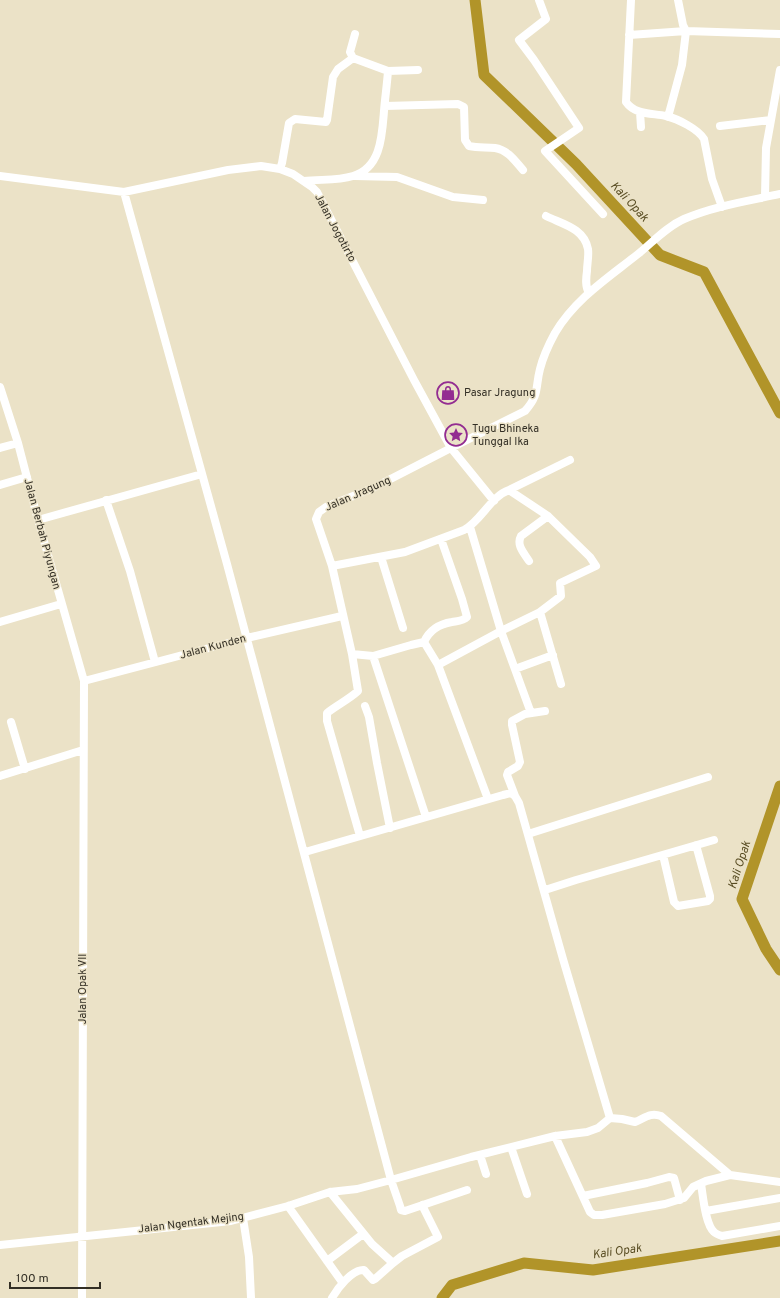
<svg xmlns="http://www.w3.org/2000/svg" width="780" height="1298" viewBox="0 0 780 1298" font-family="Overpass,sans-serif">
<style>
.lines{fill:none;stroke-linecap:round;stroke-linejoin:round}
.river{stroke:#b19429;stroke-width:11}
.minor{stroke:#fff;stroke-width:8}
.labels{text-anchor:middle;dominant-baseline:central;stroke-width:3;stroke-linejoin:round;paint-order:stroke}
.street-label{font-size:11px;fill:#332f25;stroke:#ebe2c7}
.poi-label{font-size:11px;fill:#332f25;stroke:#ebe2c7;text-anchor:start}
.water-label{font-size:12px;font-style:italic;fill:#584c22;stroke:#ebe2c7}
</style>
<rect width="100%" height="100%" fill="#ebe2c7"/>
<g class="lines">
<path class="river" d="M475 0 484 75 576 164 660 255 704 272 780 413
M780 786 742 899 766 949 780 970
M442 1298 452 1285 524 1263 593 1270 780 1241"/>
<path class="minor" d="M539 0 546 19 519 40 534 60 579 128 545 151 603 214
M631 0 626 102C635 115 652 113 666 116 678 119 698 129 704 139L712 179 722 207
M355 34 350 52 353 58 388 71 418 70
M629 35 686 31 780 34
M385 106 458 104 464 107 465 140 469 146C478 148 486 147 495 148 508 150 515 161 523 170
M640 112 641 127
M668 117 682 65 686 31 683 25 678 0
M720 126 771 120
M280 169 282 163 289 123 295 119 326 122 327 120 333 77 338 69 353 58
M0 176 124 192 228 170 261 166 280 169 293 174 312 187 317 192 414 380 451 448 494 501
M355 176 397 177 453 197 483 200
M304 181C320 179 337 181 353 176 381 168 382 136 384 111 385 98 387 85 388 71
M124 192 227 564 391 1180 400 1206 401 1210 405 1211 467 1190
M765 197 766 148 780 70
M546 216C562 224 584 228 588 249 589 256 587 264 587 271 586 278 585 286 589 293
M0 387 18 443 38 520 84 681 82 1298
M0 448 18 443
M0 485 27 477
M509 490 570 460
M106 500 130 571 155 662
M38 520 202 474
M470 527 501 631 531 713
M381 557 403 628
M529 561C524 553 516 545 521 536L548 516
M332 566 405 552 464 530C481 521 491 496 509 490L548 516 590 557 596 566 560 583 561 596 540 612 501 631 438 665
M540 612 561 684
M0 622 61 604
M424 642C429 631 439 624 452 622 457 621 463 621 467 617L462 599 441 539
M352 654 373 656 411 645 424 642 438 665 488 799
M373 656 426 817
M515 669 553 655
M84 681 247 638 342 616
M365 706 369 717 377 763 390 828
M11 722 25 769
M0 776 83 750
M515 796 507 775 508 772 518 766 520 762 512 725V721L525 714 545 711
M528 834 708 777
M360 836 327 721V713C337 705 348 700 358 691L352 654 332 566 316 519 319 512 326 507 373 488 451 448 525 411C540 394 535 388 540 369 543 357 549 344 555 333 575 299 608 278 638 254 653 242 666 227 684 219 714 206 748 201 780 194
M305 852 503 795 511 793 515 796 519 803 563 959 610 1118
M663 855 674 902 678 906 708 901 710 899V896L696 845
M545 890 576 880 714 840
M555 1136 590 1212 594 1215H602L665 1204 684 1198 693 1187 706 1181 730 1175
M511 1147 527 1194
M480 1155 486 1174
M701 1184C703 1195 705 1224 714 1232 716 1234 719 1235 722 1236L780 1226
M330 1192 372 1244 393 1263 402 1256 438 1237 422 1205
M583 1196 647 1183 669 1177 674 1178 680 1200
M288 1206 342 1282
M706 1211 780 1198
M243 1218 249 1257 251 1298
M0 1245 231 1221 288 1206 330 1192 357 1189 391 1180 471 1157 555 1136 587 1132 598 1128 610 1118 622 1119 635 1122C645 1118 650 1112 661 1116L730 1175 780 1182
M327 1261 363 1234
M332 1298C337 1289 352 1269 364 1270L373 1280 375 1279 393 1263"/>
</g>
<defs>
<g id="shop-ring" transform="scale(1.15)"><circle r="9.5" fill="#ebe2c7" stroke="#932c91" stroke-width="1.5"/><path d="M-5-2.5h2.3a2.7 3.5 0 0 1 5.4 0H5L5.5 6h-11ZM-1.5-2.5h3a1.5 2.3 0 0 0-3 0Z" fill="#932c91"/></g>
<g id="sight-ring" transform="scale(1.15)"><circle r="9.5" fill="#ebe2c7" stroke="#932c91" stroke-width="1.5"/><path d="M0-6L1.8-2.2L6-1.7L2.9 1.2L3.7 5.4L0 3.3L-3.7 5.4L-2.9 1.2L-6-1.7L-1.8-2.2Z" fill="#932c91"/></g>
</defs>
<g fill-rule="evenodd">
<use href="#shop-ring" x="448" y="393"/>
<use href="#sight-ring" x="456" y="435"/>
</g>
<g class="labels">
<g class="street-label">
<text transform="translate(335 228) rotate(62)">Jalan Jogotirto</text>
<text transform="translate(358 494) rotate(-24)">Jalan Jragung</text>
<text transform="translate(42 534) rotate(75)">Jalan Berbah Piyungan</text>
<text transform="translate(213 647) rotate(-15)">Jalan Kunden</text>
<text transform="translate(83 989) rotate(-90)">Jalan Opak VII</text>
<text transform="translate(191 1223) rotate(-7)">Jalan Ngentak Mejing</text>
</g>
<g class="poi-label">
<text x="464" y="393">Pasar Jragung</text>
<text x="472" y="429">Tugu Bhineka<tspan x="472" dy="13">Tunggal Ika</tspan></text>
</g>
<g class="water-label">
<text transform="translate(629 202) rotate(47)">Kali Opak</text>
<text transform="translate(740 865) rotate(-72)">Kali Opak</text>
<text transform="translate(617 1252) rotate(-8)">Kali Opak</text>
</g>
</g>
<path d="M10 1282v6h90v-6" fill="none" stroke="#332f25" stroke-width="2"/>
<text x="16" y="1282" font-size="12" fill="#332f25" stroke="#ebe2c7" stroke-width="3" paint-order="stroke">100 m</text>
</svg>
